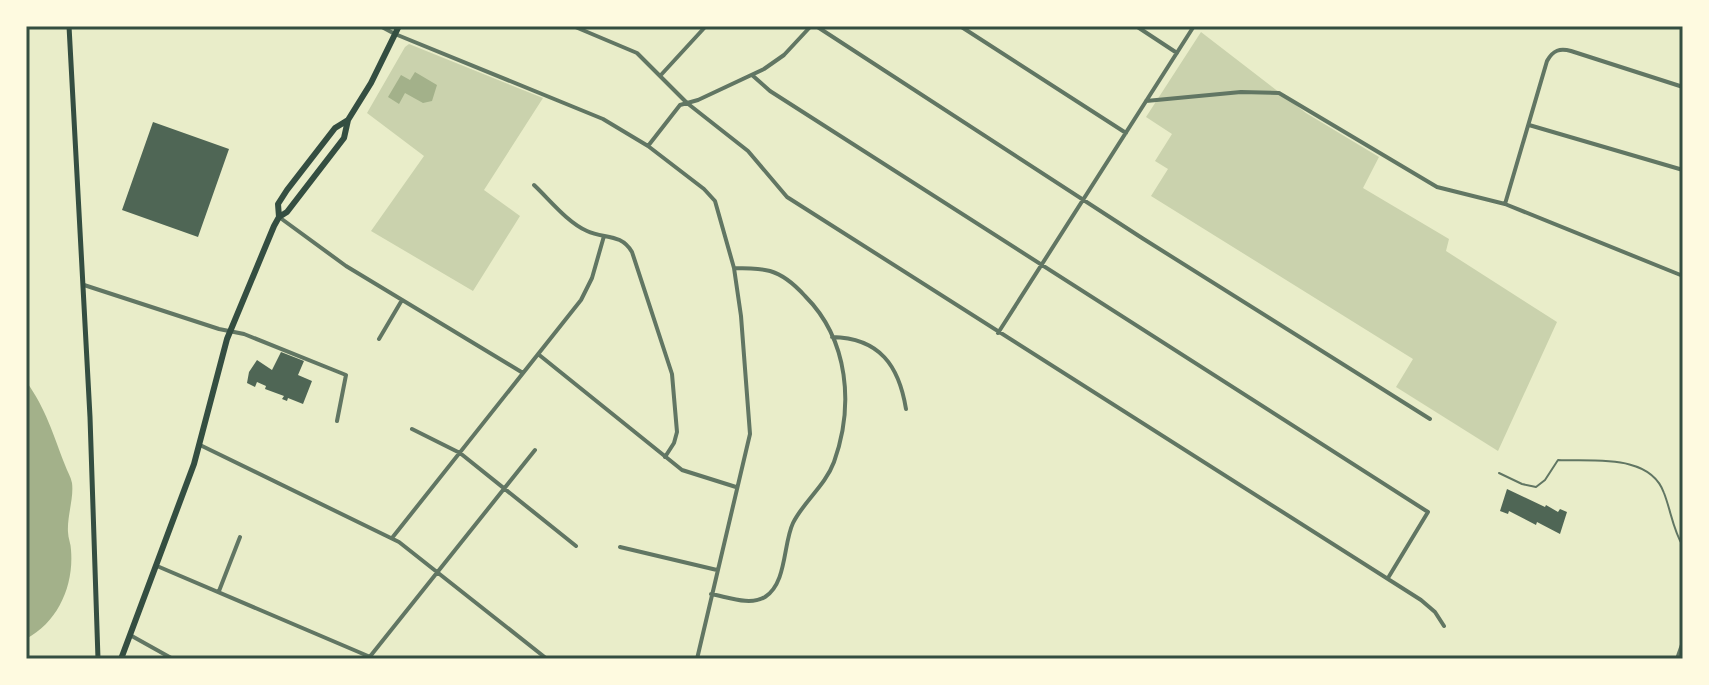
<svg xmlns="http://www.w3.org/2000/svg" width="1709" height="685" viewBox="0 0 1709 685" font-family="'Noto Sans',sans-serif">
<style>
.green{fill:#cad2ad}
.water{fill:#a3b18a}
.building{fill:#4f6655}
.lines{fill:none;stroke-linecap:round;stroke-linejoin:round}
.service{stroke:#617663;stroke-width:2}
.minor{stroke:#617663;stroke-width:4}
.tertiary{stroke:#617663;stroke-width:4}
.secondary{stroke:#344e41;stroke-width:5}
.trunk{stroke:#344e41;stroke-width:6}
.neatline{fill:none;stroke:#344e41;stroke-width:3}
</style>
<rect width="100%" height="100%" fill="#e9edc9"/>
<path class="green" d="M1201 32 1306 113 1379 157 1363 188 1449 239 1446 251 1557 322 1498 451 1396 387 1413 359 1151 196 1168 169 1155 161 1172 134 1146 117Z
M409 44 543 98 484 190 520 216 473 291 371 231 424 156 367 113 405 47Z"/>
<path class="water" d="M415 72 437 85 432 101 423 103 405 93 399 104 388 97 401 75 410 80Z
M26 381C46 409 53 434 65 465 67 471 71 477 72 483 74 498 67 516 68 532 68 538 71 544 71 550 74 586 58 622 26 639Z"/>
<path class="building" d="M153 122 229 149 198 237 122 210Z
M281 352 304 361 298 375 312 381 303 404 288 398 287 401 282 399 284 396 265 389 266 386 257 382 255 387 247 383 249 372 257 360 272 370Z
M1507 489 1545 507 1546 505 1558 512 1560 509 1567 512 1560 534 1537 522 1536 525 1509 511 1508 514 1500 511Z"/>
<g class="lines">
<path class="service" d="M1499 473 1522 484 1536 487 1545 480 1558 460C1592 462 1650 453 1664 493 1671 511 1673 530 1683 546"/>
<path class="minor" d="M573 26 637 53 687 103 748 151 787 197 1421 600 1435 612 1444 626
M816 26 1142 238 1430 419
M960 26 1126 133
M1136 26 1177 53
M395 34 603 119 648 146 704 189 715 201 734 268 741 316 750 434 697 659
M752 75 770 91 1428 512 1388 578
M660 76 706 26
M1146 101 1241 92 1279 93 1437 187 1505 204 1683 276
M1529 125 1683 170
M648 146 680 105 698 100 764 69 784 55 811 26
M534 185C550 200 567 222 587 231 604 239 621 233 632 252L672 374 677 432 674 443 665 457
M1505 204 1547 61C1553 50 1560 48 1571 51L1683 87
M279 217 346 266 523 373
M84 285 219 329 244 334 346 375 337 421
M998 333 1194 26
M832 337C880 338 899 366 906 409
M379 339 402 300
M538 354 682 470 736 487
M412 429 460 453 576 546
M200 445 399 542 547 659
M392 538 581 300 592 278 604 236
M620 547 717 570
M157 566 375 659
M219 591 240 537
M711 594C728 597 750 606 765 597 787 583 783 544 793 523 804 501 825 486 834 462 854 406 849 340 805 296 796 286 784 275 770 271 758 268 746 268 734 268
M130 635 173 659
M368 659 535 450
M1677 659 1683 642"/>
<path class="tertiary" d="M380 26 395 34"/>
<path class="secondary" d="M69 26 90 417 98 659"/>
<path class="trunk" d="M279 217 278 204 287 190 335 128 348 120
M121 659 194 464 227 339 274 226 279 217 287 212 344 138 348 120 371 83 399 26"/>
</g>
<rect width="1709" height="685" fill="none" stroke="#fefae0" stroke-width="56"/>
<rect x="28" y="28" width="1653" height="629" class="neatline"/>
</svg>
